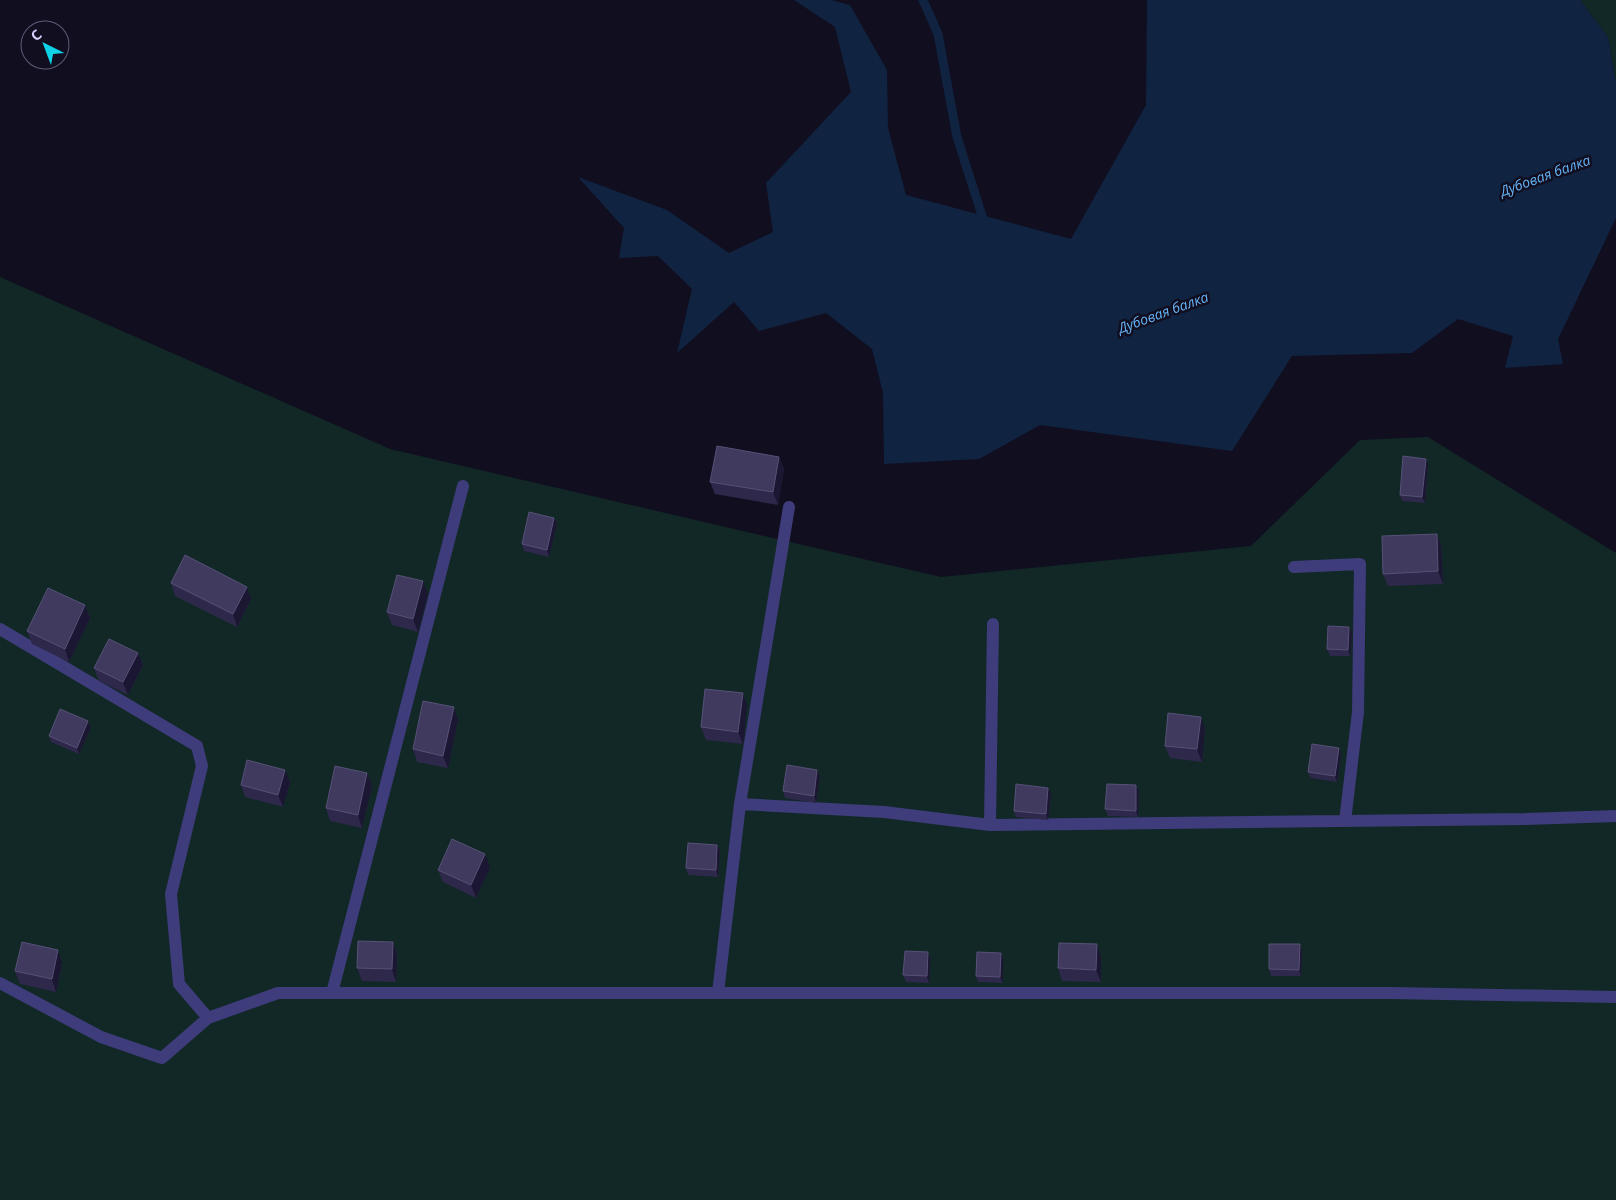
<svg xmlns="http://www.w3.org/2000/svg" width="1616" height="1200" viewBox="0 0 1616 1200" font-family="'Open Sans',sans-serif">
<style>
.green{fill:#112827}
.water{fill:#102341}
.lines{fill:none;stroke-linecap:round;stroke-linejoin:round}
.stream{stroke:#102341;stroke-width:9}
.minor{stroke:#3e3c7b;stroke-width:12}
.wall{fill:#2e284b}
.shaded-wall{fill:#1b1632}
.building{fill:#403a5e;stroke:#575177}
.labels{text-anchor:middle;dominant-baseline:central;stroke-width:5;stroke-linejoin:round;paint-order:stroke}
.water-label{font-size:14px;font-style:italic;fill:#64b2f5;stroke:#110e1f}
</style>
<rect width="100%" height="100%" fill="#110e1f"/>
<path class="green" d="M1580 0H1616V83L1608 37Z
M0 277 390 449 941 577 1251 546 1360 440 1428 437 1616 553V1200H0Z"/>
<path class="water" d="M794 0H831L850 5 887 70 888 128 906 195 1071 239 1146 105 1147 0H1580L1608 37 1616 83V218L1558 339 1563 364 1505 368 1513 336 1458 319 1412 353 1292 356 1232 451 1040 425 979 459 884 464 883 393 872 349 826 313 759 331 734 302 677 353 692 289 658 256 619 258 624 228 578 177 667 210 729 253 773 232 766 183 851 92 835 27Z"/>
<g class="lines">
<path class="stream" d="M923 0 938 34 957 137 985 225"/>
<path class="minor" d="M1294 567 1360 564 1358 712 1345 821
M0 629 197 746 202 766 171 894 179 984 208 1018
M740 804 884 812 990 825 1526 819 1616 816
M990 825 993 624
M0 983 101 1037 162 1058 208 1018 278 993H1391L1616 997
M332 993 463 486
M718 993 740 804 789 507"/>
</g>
<path class="wall" d="M779 457 784 469 778 505 715 494 710 482Z
M1428 465 1425 503 1402 501 1400 495Z
M554 518 557 524 549 557 524 551 522 544Z
M1437 534 1441 546 1443 584 1388 586 1383 574Z
M171 583 251 599 237 627 175 596Z
M428 594 418 632 392 625 387 612Z
M85 605 90 618 69 662 32 644 27 631Z
M1349 627 1352 633 1350 656H1330L1327 649Z
M138 653 143 665 128 695 99 681 94 668Z
M747 706 743 744 706 740 701 727Z
M1201 717 1205 730 1202 762 1170 758 1165 746Z
M458 720 448 768 417 762 413 749Z
M91 727 79 754 51 742 49 736Z
M1341 755 1337 782 1311 778 1308 772Z
M367 773 372 786 362 828 330 821 326 808Z
M820 776 816 803 785 798 783 791Z
M290 782 283 807 245 797 241 785Z
M1136 785 1139 792 1138 817 1108 816 1105 809Z
M1051 794 1048 820 1016 817 1014 811Z
M717 845 720 851 718 877 688 875 686 868Z
M490 867 476 898 443 882 438 870Z
M393 942 397 955 396 982 362 981 357 968Z
M1302 951 1301 976H1271L1269 969Z
M928 952 930 958 929 983 906 982 903 975Z
M1001 953 1003 959V983L978 982 976 976Z
M1101 957V982L1062 981 1058 968Z
M62 963 56 992 20 984 15 971Z"/>
<path class="shaded-wall" d="M779 457 784 469 778 505 773 492Z
M1426 459 1428 465 1425 503 1422 497Z
M554 518 557 524 549 557 547 550Z
M1437 534 1441 546 1443 584 1438 571Z
M423 581 428 594 418 632 413 619Z
M247 587 251 599 237 627 233 614Z
M85 605 90 618 69 662 65 649Z
M1349 627 1352 633 1350 656 1348 650Z
M138 653 143 665 128 695 123 682Z
M743 693 747 706 743 744 738 732Z
M454 707 458 720 448 768 443 756Z
M1201 717 1205 730 1202 762 1197 749Z
M88 721 91 727 79 754 77 748Z
M1339 748 1341 755 1337 782 1335 776Z
M285 770 290 782 283 807 278 795Z
M817 770 820 776 816 803 814 796Z
M367 773 372 786 362 828 358 815Z
M1136 785 1139 792 1138 817 1136 811Z
M1048 788 1051 794 1048 820 1046 814Z
M717 845 720 851 718 877 716 870Z
M485 854 490 867 476 898 471 885Z
M393 942 397 955 396 982 392 969Z
M1097 944 1101 957V982L1096 970Z
M1300 944 1302 951 1301 976 1299 970Z
M58 950 62 963 56 992 52 979Z
M928 952 930 958 929 983 927 976Z
M1001 953 1003 959V983L1000 977Z"/>
<path class="building" d="M717 446 779 457 773 492 710 482Z
M1403 456 1426 459 1422 497 1400 495Z
M529 512 554 518 547 550 522 544Z
M1437 534 1438 571 1383 574 1382 536Z
M185 555 247 587 233 614 171 583Z
M397 575 423 581 413 619 387 612Z
M48 588 85 605 65 649 27 631Z
M1328 626 1349 627 1348 650 1327 649Z
M109 639 138 653 123 682 94 668Z
M705 689 743 693 738 732 701 727Z
M423 701 454 707 443 756 413 749Z
M60 709 88 721 77 748 49 736Z
M1168 713 1201 717 1197 749 1165 746Z
M1312 744 1339 748 1335 776 1308 772Z
M247 760 285 770 278 795 241 785Z
M787 765 817 770 814 796 783 791Z
M335 766 367 773 358 815 326 808Z
M1016 784 1048 788 1046 814 1014 811Z
M1107 784 1136 785V811L1105 809Z
M452 839 485 854 471 885 438 870Z
M688 843 717 845 716 870 686 868Z
M358 941 393 942 392 969 357 968Z
M22 942 58 950 52 979 15 971Z
M1059 943 1097 944 1096 970 1058 968Z
M1269 944H1300L1299 970 1269 969Z
M905 951 928 952 927 976 903 975Z
M977 952 1001 953 1000 977 976 976Z"/>
<g class="labels">
<g class="water-label">
<text transform="translate(1545 175) rotate(-20)">Дубовая балка</text>
<text transform="translate(1163 312) rotate(-20)">Дубовая балка</text>
</g>
</g>
<g transform="translate(45 45) rotate(318)"><circle r="24" fill="#110e1f" stroke="#5f5b77"/>
<path d="M0-4L9 19L0 12L-9 19Z" fill="#0fd2e8"/>
<text y="-8" font-size="14" font-weight="bold" text-anchor="middle" fill="#d4cffc">С</text>
</g>
</svg>
